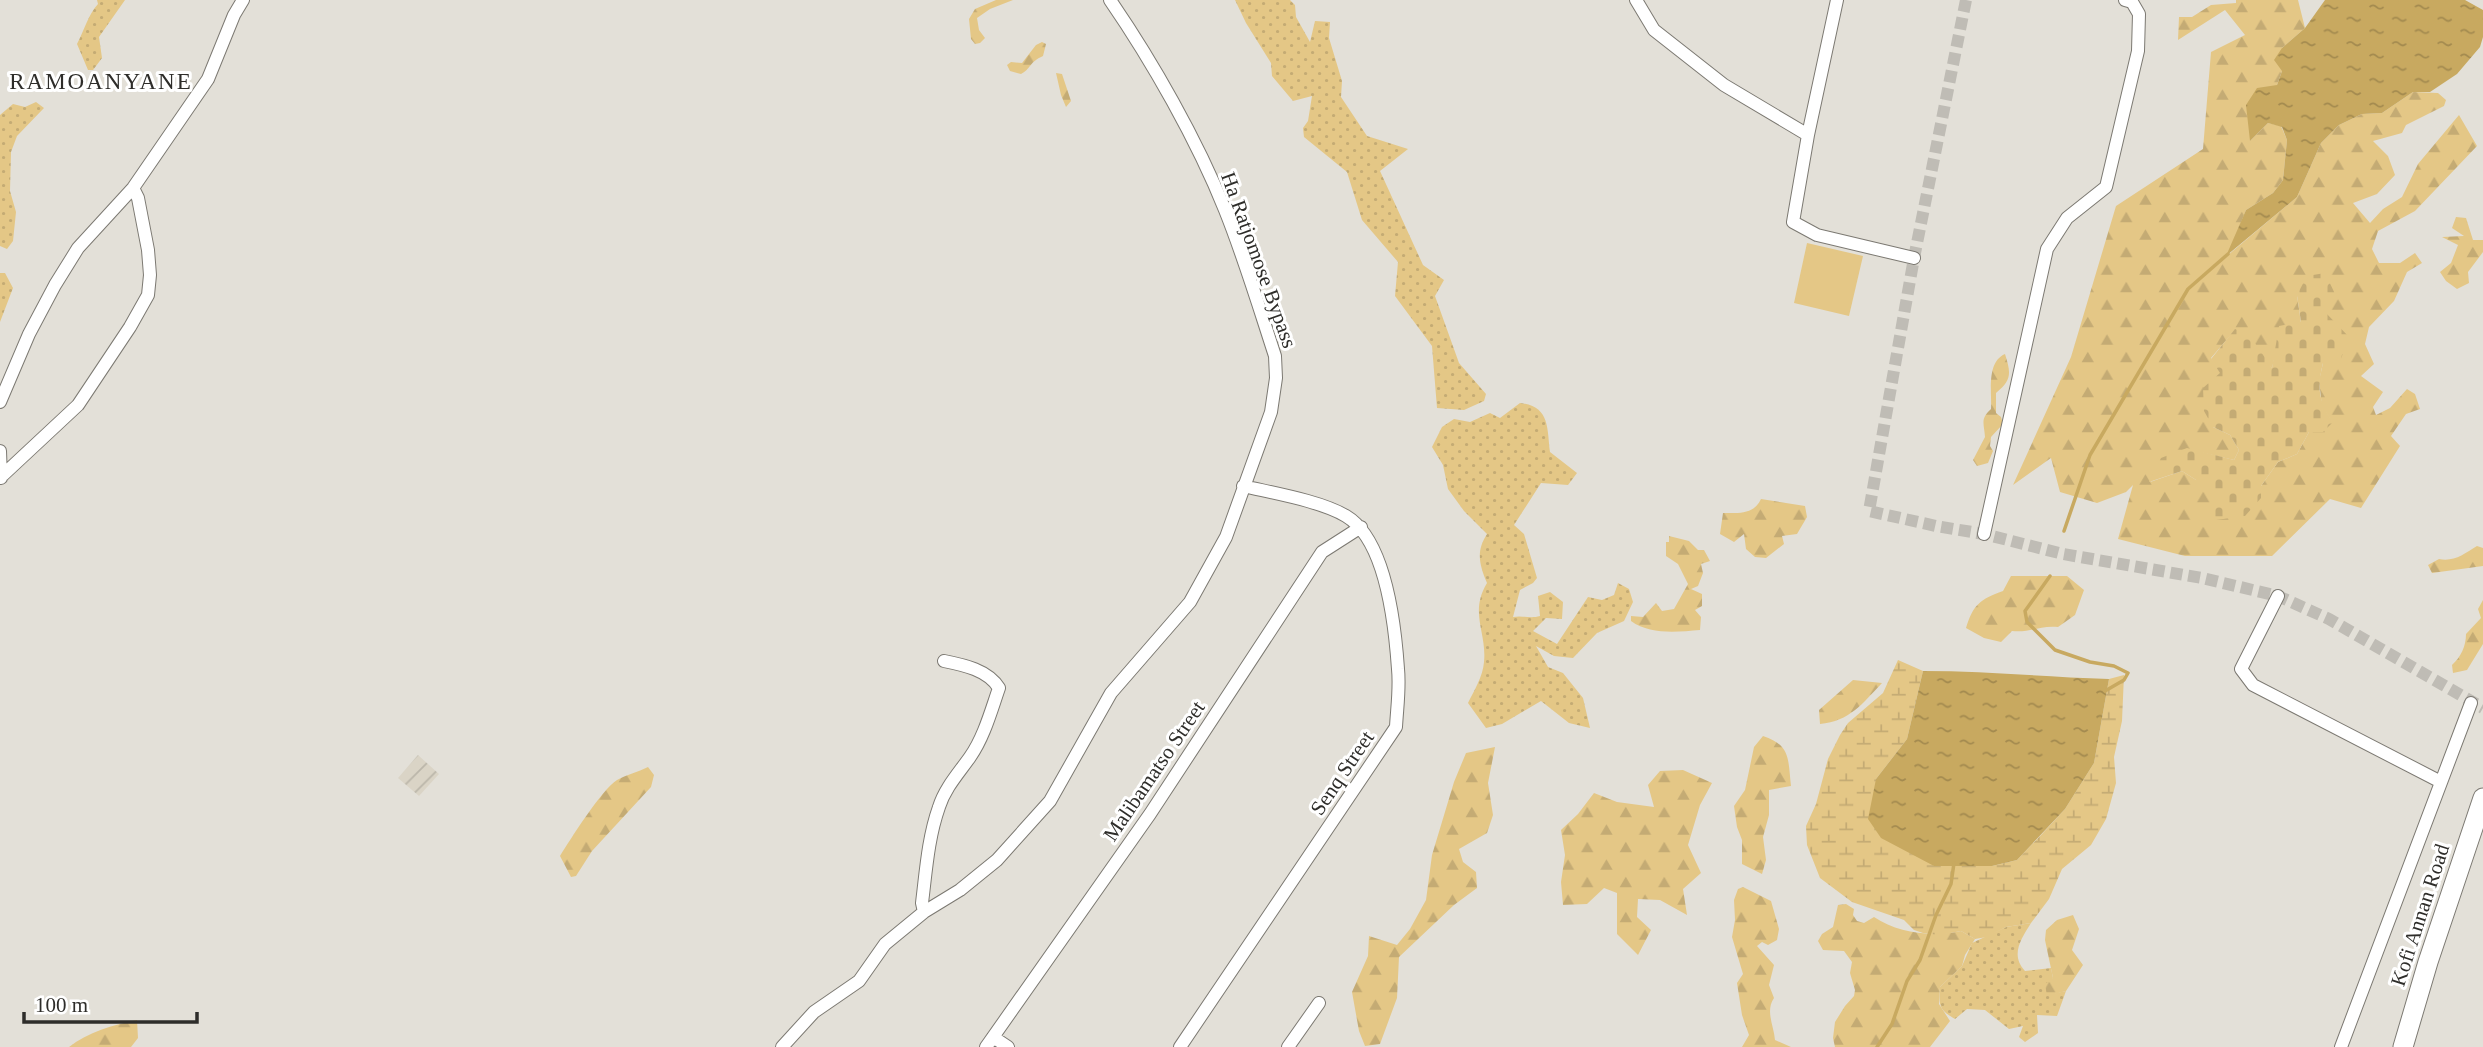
<svg xmlns="http://www.w3.org/2000/svg" width="2483" height="1047" viewBox="0 0 2483 1047" font-family="'Times New Roman',serif">
<style>
.industrial{fill:url(#industrial-furrows)}
.grass{fill:url(#grass-dots)}
.forest{fill:url(#forest-firs);fill-rule:evenodd}
.wetland{fill:url(#wetland-marsh)}
.cemetery{fill:url(#cemetery-stones)}
.pitch{fill:#e4c786}
.water{fill:url(#water-ripples)}
.lines{fill:none;stroke-linecap:round;stroke-linejoin:round}
.stream{stroke:#c8a960;stroke-width:3.5}
.street-tunnel{stroke:#bfbcb5;stroke-width:12;stroke-dasharray:12 6;stroke-linecap:butt}
.street-casing{stroke:#7c7972;stroke-width:14}
.primary-casing{stroke:#7c7972;stroke-width:21}
.street{stroke:#fff;stroke-width:12}
.primary{stroke:#fff;stroke-width:19}
.labels{text-anchor:middle;dominant-baseline:central;stroke-width:6;stroke-linejoin:round;paint-order:stroke}
.street-label{font-size:21px;fill:#2e2d2a;stroke:#fff}
.neighbourhood-label{font-size:23px;letter-spacing:2px;fill:#2e2d2a;stroke:#fff}
</style>
<defs>
<pattern id="industrial-furrows" width="10" height="10" patternUnits="userSpaceOnUse" patternTransform="scale(1.75)"><rect width="10" height="10" fill="#dad4c6"/><path d="M-1 1l2-2M0 10L10 0M9 11l2-2" fill="none" stroke="#bbb6aa"/></pattern>
<pattern id="grass-dots" width="8" height="8" patternUnits="userSpaceOnUse" patternTransform="scale(1.75)"><rect width="8" height="8" fill="#e4c786"/><path d="M2 2h.1M6 6h.1" fill="none" stroke="#c4ab74" stroke-width="1.8" stroke-linecap="round"/></pattern>
<pattern id="forest-firs" width="22" height="20" patternUnits="userSpaceOnUse" patternTransform="scale(1.75)"><rect width="22" height="20" fill="#e4c786"/><path d="M5 1l3.5 6h-7zM16 11l3.5 6h-7z" fill="#c4ab74"/></pattern>
<pattern id="wetland-marsh" width="20" height="14" patternUnits="userSpaceOnUse" patternTransform="scale(1.75)"><rect width="20" height="14" fill="#e4c786"/><path d="M1 5h8M5 5V1M11 12h8M15 12V8" fill="none" stroke="#c4ab74"/></pattern>
<pattern id="cemetery-stones" width="16" height="16" patternUnits="userSpaceOnUse" patternTransform="scale(1.75)"><rect width="16" height="16" fill="#e4c786"/><path d="M2 7V4a2 2 0 0 1 4 0v3zM10 15v-3a2 2 0 0 1 4 0v3z" fill="#c4ab74"/></pattern>
<pattern id="water-ripples" width="26" height="14" patternUnits="userSpaceOnUse" patternTransform="scale(1.75)"><rect width="26" height="14" fill="#c8a960"/><path d="M2 4q2-2 4 0t4 0M15 11q2-2 4 0t4 0" fill="none" stroke="#a38a4f"/></pattern>
</defs>
<rect width="100%" height="100%" fill="#e3e0d8"/>
<path class="industrial" d="M418 755 439 774 419 796 398 778Z"/>
<path class="grass" d="M97 0H125L99 37 102 58 93 70H88L77 44C84 31 88 15 98 4Z
M1235 0H1290L1295 5 1296 17 1310 42 1315 21 1330 22 1329 38 1342 81 1341 97 1367 136 1408 149 1380 171 1423 265 1444 280 1435 296 1459 363 1486 394 1484 401 1464 410 1437 408 1432 346 1395 296 1398 262 1362 220 1347 172 1304 137 1303 128 1308 121 1312 96 1293 101 1272 76 1271 63 1246 23Z
M36 102 44 108 17 136 11 152 10 191 16 212 13 241 7 249 0 246V115L13 104 25 107Z
M0 273H5L13 288 0 322Z
M1520 403C1550 406 1547 428 1550 452L1577 473 1568 485 1541 483 1514 525 1524 534 1537 578 1533 583 1520 590 1513 617C1523 615 1530 619 1540 616L1538 596 1550 592 1563 602 1562 619 1546 618 1533 631 1557 644 1588 597 1602 600 1614 595 1618 583 1629 589 1633 602 1624 621 1597 633 1573 658 1554 656 1536 646 1548 667 1563 673 1583 698 1590 728 1569 723 1541 701 1502 724 1486 728 1468 703C1474 691 1483 676 1484 662 1487 632 1469 613 1487 583 1479 564 1476 551 1487 534L1464 511 1448 489 1443 465 1432 447 1442 427 1454 419 1470 422 1490 413 1500 418Z
M2031 923C2021 939 2010 955 2025 971L2051 968 2053 978 2047 995 2066 991 2057 1016 2037 1015 2038 1033 2025 1042 2019 1037 2023 1026 2009 1029 1985 1010 1967 1009 1955 1019C1938 1009 1939 1005 1940 987L1962 966 1972 943 2006 927Z"/>
<path class="forest" d="M996 0H1013L990 9 977 18 979 30 985 38 980 43 975 44 971 39 969 19 975 9Z
M2236 0H2298L2305 28 2282 48V71L2277 85 2250 141 2268 123 2281 126 2287 140 2283 180 2273 193 2246 210 2228 255 2297 197 2321 143 2339 125 2362 114 2382 113 2413 92 2438 93 2446 100 2444 106 2406 125 2402 133 2373 141 2388 156 2395 175 2377 194 2353 203 2370 223 2383 209 2402 197 2418 164 2459 115 2477 146 2415 211 2378 231 2372 249 2379 263H2400L2415 253 2422 263 2407 272 2394 301 2369 327 2365 344 2374 364 2361 376 2383 392 2373 407 2376 415 2390 408 2407 389 2415 394 2420 409 2406 414 2391 436 2400 446 2361 508 2330 499 2272 556H2185L2118 539 2133 485 2126 492 2097 503 2060 492 2051 458 2013 485 2071 357 2116 206 2203 149 2211 52 2245 35 2225 10 2178 40 2179 17H2192L2211 5 2236 3ZM2297 295 2323 363 2319 381 2322 406 2332 422 2309 432 2297 454 2278 462 2261 486 2196 480 2182 471 2150 482 2187 449 2234 460 2239 450 2230 435 2213 427 2221 373 2211 358 2235 330 2272 368 2276 351 2301 323Z
M1042 42 1046 44 1043 56C1029 62 1031 69 1021 74L1010 71 1007 65 1011 62 1022 63 1036 45Z
M1056 73 1062 74 1071 101 1066 107 1061 95Z
M2456 217 2466 218 2473 240H2483V252L2468 272 2469 283 2457 289 2446 281 2440 272 2451 263 2458 245 2442 237 2464 236 2452 228Z
M2005 354C2011 373 2012 380 1996 393V413L2001 417 2003 424 1991 437 1990 446 1993 451 1988 463 1977 466 1973 460 1985 437C1984 423 1980 419 1991 409 1992 393 1986 362 2005 354Z
M1761 499 1805 506 1807 517 1797 534 1782 536 1784 544 1766 558 1755 557 1746 549 1744 534 1734 542 1720 534 1723 513C1737 513 1754 515 1761 499Z
M1669 536 1689 541 1698 550H1704L1710 561 1701 564 1703 573 1698 586 1691 589 1702 594V606L1695 610 1701 617 1700 630C1677 632 1650 635 1631 621V616L1643 617 1656 603 1662 611 1674 609 1688 584 1678 564 1666 556V542H1669Z
M2477 546 2483 548V566L2432 573 2428 565 2439 559C2454 562 2464 554 2477 546Z
M2011 576H2067L2084 590 2075 615 2058 627C2040 625 2030 633 2012 631L2001 642 1984 638 1966 628C1973 605 1980 599 2003 591Z
M2483 600V644L2467 670 2453 673 2452 665C2461 657 2466 646 2466 634L2481 618 2478 609Z
M1853 680 1882 683C1862 704 1850 721 1820 724L1819 710Z
M1763 736C1791 745 1788 760 1791 786L1769 790V815L1763 837 1766 860 1762 874 1742 864V840L1737 827 1734 806 1745 790 1754 747Z
M1495 747 1488 783 1493 815 1487 833 1459 849 1463 862 1476 872 1477 888 1454 905 1399 957 1397 998 1380 1044 1365 1046 1359 1031 1352 992 1368 956 1369 936 1397 945 1410 929 1426 900 1432 855 1454 782 1466 753Z
M648 767 654 775 651 787 592 851 576 876 571 877 560 856C570 840 602 789 617 780 626 775 638 772 648 767Z
M1683 770 1712 783 1700 805 1688 845 1701 873 1683 889 1687 915 1660 900 1638 899 1637 917 1651 930 1638 955 1617 934V893L1604 888 1587 904 1563 905 1561 882 1565 855 1561 830 1578 814 1594 793 1617 802 1654 807 1648 785 1660 771Z
M1743 887 1771 901 1779 929 1777 940 1768 945 1762 942 1757 946 1774 965 1769 985 1774 998C1765 1011 1774 1026 1775 1040L1791 1047H1742L1749 1035 1742 1015 1737 983 1743 974 1732 937 1735 920 1734 900 1738 889Z
M1846 904 1854 909 1853 915 1857 921 1864 923 1874 917C1899 934 1933 937 1961 931L1975 939 1965 955 1962 966 1940 987 1939 1004 1950 1021 1930 1047H1835L1833 1038 1835 1022 1845 1006 1854 996 1855 990 1850 973 1852 962 1844 951 1823 950 1818 941 1822 934 1833 927 1838 905Z
M2073 915 2079 929 2072 950 2083 965 2066 991 2047 996 2045 984 2053 978 2045 940 2046 930 2057 920Z
M137 1020 138 1038 131 1047H69C88 1032 113 1025 137 1020Z"/>
<path class="wetland" d="M1898 660 1923 671 1907 739 1876 779 1934 866H1992L2017 860 2042 834 2065 809 2094 763 2109 679 2124 675 2122 721 2114 757 2116 783 2106 819 2091 845 2062 869 2049 899 2031 923 2006 927 1987 937 1975 939 1961 931 1940 935 1923 933 1914 930 1904 920 1852 902 1820 878 1807 845 1806 826 1816 804 1828 759 1840 735 1848 723 1883 693Z"/>
<path class="cemetery" d="M2325 273 2336 296 2326 313 2349 337 2339 364 2323 363C2317 387 2318 401 2333 422L2323 432H2309L2297 454 2278 462 2261 486V498L2245 516 2216 520 2210 507 2218 495 2200 489 2196 480 2182 471 2149 482 2161 458 2187 448 2234 460 2239 450 2230 435 2213 427 2204 411 2203 388 2220 373 2211 359 2235 329 2250 336 2272 368 2279 326 2301 322 2297 295 2307 276Z"/>
<path class="pitch" d="M1807 243 1863 256 1849 316 1794 303Z"/>
<path class="water" d="M2325 0H2465L2483 10V37L2480 47 2457 74 2430 92H2413L2382 113 2362 114 2339 125 2321 143 2297 197 2226 256 2246 210 2273 193 2283 180 2287 140 2282 127 2268 123 2250 141 2246 105 2257 88 2277 85 2282 71 2274 60 2282 48 2305 28Z
M1923 671C1985 671 2046 677 2109 679L2094 763 2065 809 2017 860 1992 866H1934L1881 838 1868 819 1876 779 1907 739Z"/>
<g class="lines">
<path class="stream" d="M2064 531 2090 455 2188 289 2228 254
M2050 576 2025 611 2027 622 2055 650 2090 662 2114 666 2128 673 2124 680 2105 691
M1877 1047 1892 1024 1907 981 1920 960 1936 915 1951 884 1954 863"/>
<path class="street-tunnel" d="M1966 0 1914 258 1869 511 1936 526 1984 534 2063 554 2202 578 2278 596 2329 619 2483 708"/>
<g class="street-casing">
<path id="street" d="M1636 0 1654 30 1724 85 1808 135
M1837 0 1808 135 1793 222 1817 235 1914 258
M0 402 29 334 55 285 78 248 133 188 208 79 234 15 243 0
M0 451 1 478
M3 475 78 405 130 327 148 295 150 275 148 250 138 198 133 188
M1984 534 2047 249 2067 218 2106 187 2138 51 2139 14 2132 2 2125 0
M2278 596 2241 669 2253 685 2441 782
M924 912 922 903C926 871 928 838 939 807 945 788 958 774 970 757 984 737 991 711 999 688 988 670 964 665 944 661
M993 1037 1008 1047
M782 1047 814 1012 859 981 885 944 924 912 960 890 997 860 1050 801 1111 693 1190 602 1226 537 1271 412 1276 378 1275 356C1259 307 1244 257 1225 210 1197 140 1152 61 1110 0
M986 1047 1150 814 1322 552 1361 527
M1180 1047 1396 727C1397 708 1400 688 1398 669 1395 625 1386 540 1346 516 1321 501 1273 493 1243 486
M1288 1047 1319 1003
M2341 1047 2471 703"/>
</g>
<g class="primary-casing">
<path id="primary" d="M2403 1047 2428 962 2483 798"/>
</g>
<use href="#street" class="street"/>
<use href="#primary" class="primary"/>
</g>
<g class="labels">
<g class="street-label">
<text transform="translate(1259 260) rotate(70)">Ha Ratjomose Bypass</text>
<text transform="translate(1154 771) rotate(-56)">Malibamatso Street</text>
<text transform="translate(1342 773) rotate(-56)">Senq Street</text>
<text transform="translate(2420 915) rotate(-72)">Kofi Annan Road</text>
</g>
<g class="neighbourhood-label">
<text x="101" y="81">RAMOANYANE</text>
</g>
</g>
<path d="M24 1012v10h173v-10" fill="none" stroke="#2e2d2a" stroke-width="3.5"/>
<text x="35" y="1012" font-size="21" fill="#2e2d2a" stroke="#ffffff" stroke-width="5" paint-order="stroke">100 m</text>
</svg>
